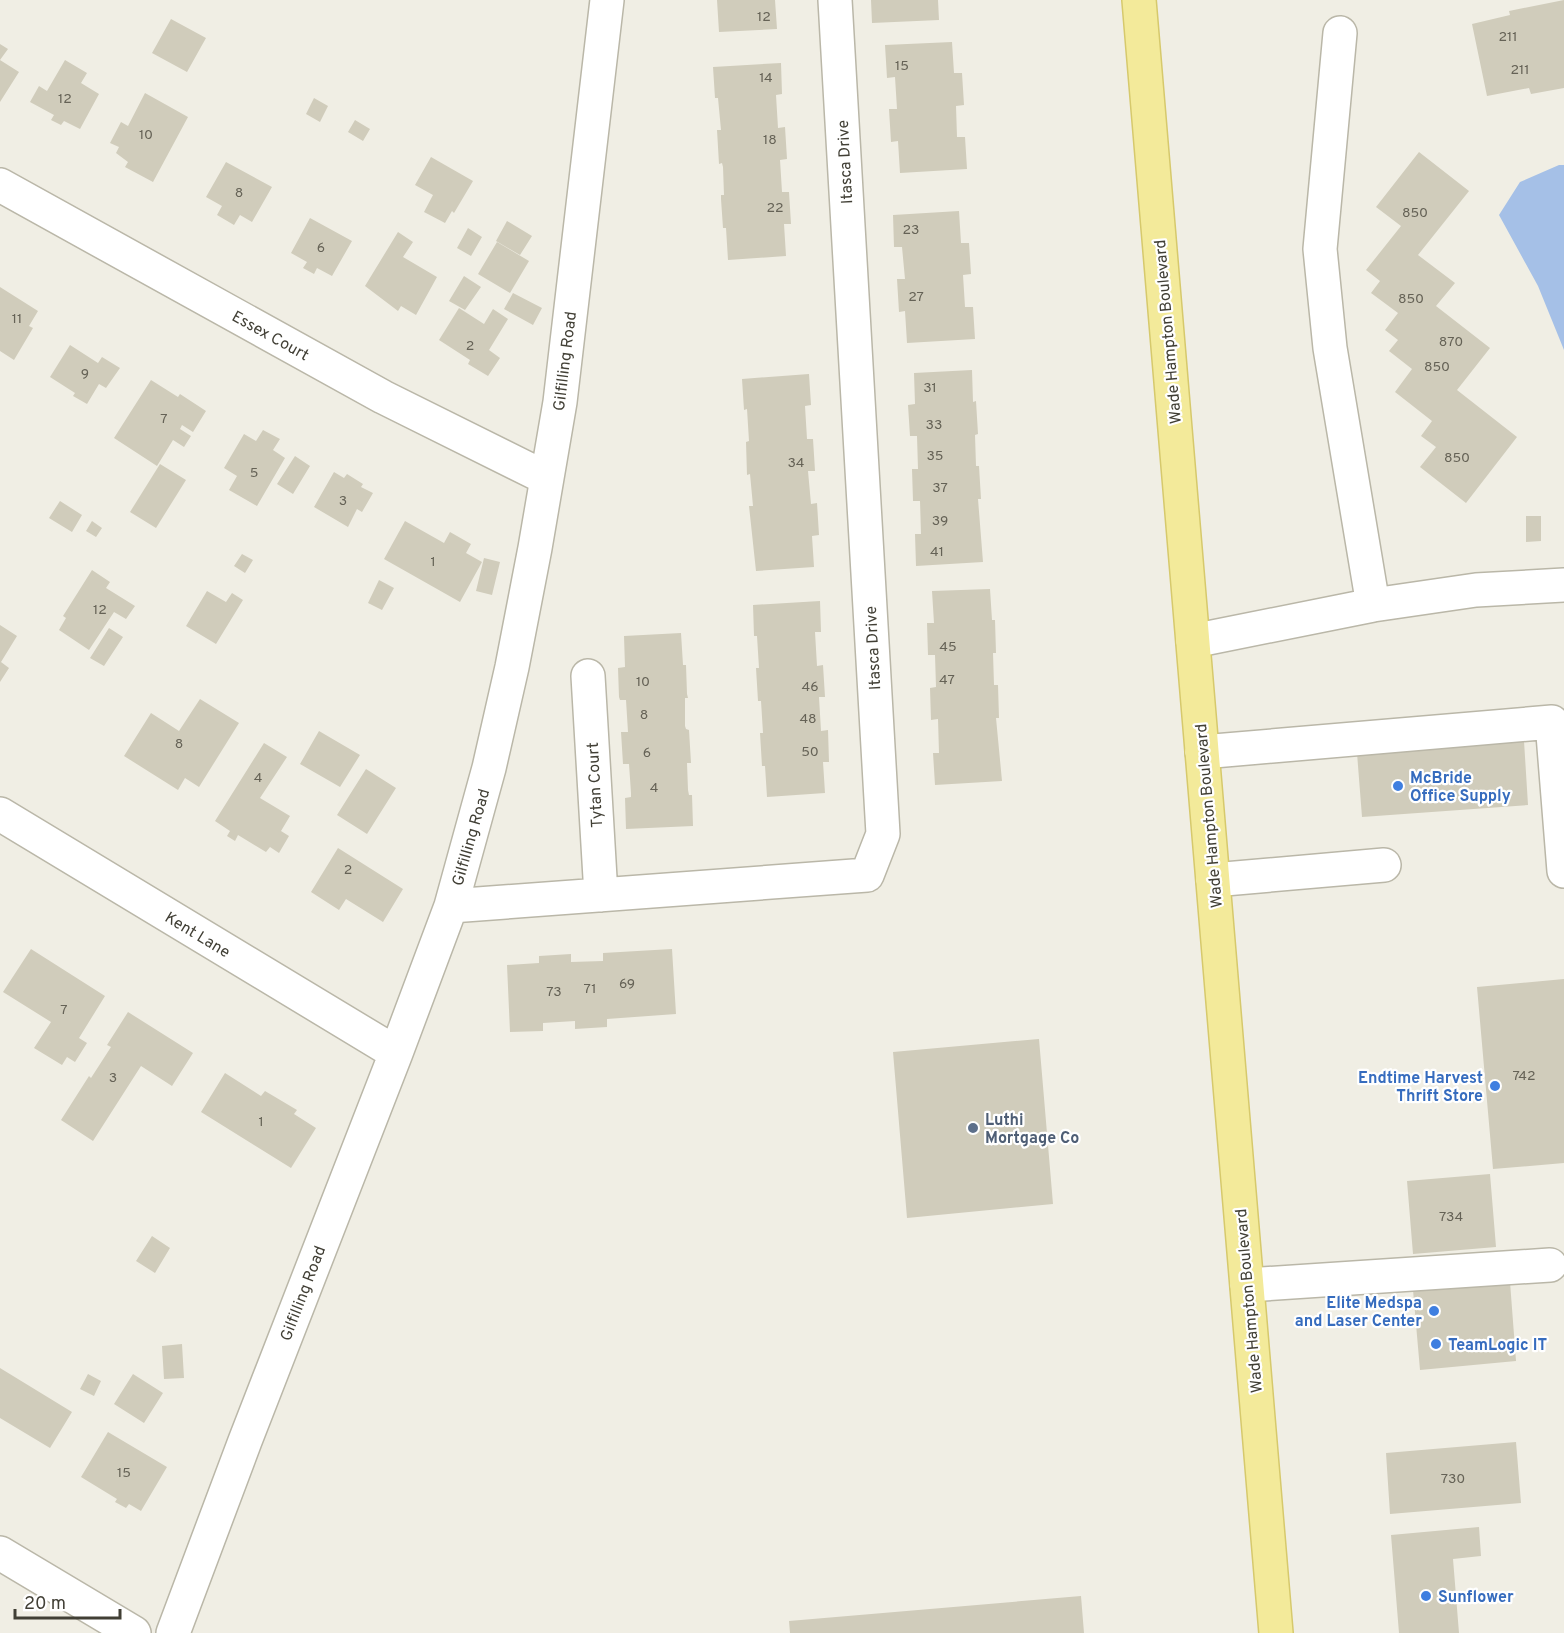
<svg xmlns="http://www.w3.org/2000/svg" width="1564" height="1633" font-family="Overpass,sans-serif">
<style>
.water{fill:#a5c0e7}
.building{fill:#d0ccbb}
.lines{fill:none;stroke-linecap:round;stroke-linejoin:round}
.minor-casing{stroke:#bab7a8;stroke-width:36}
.major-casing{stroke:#d6c96c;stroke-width:36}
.minor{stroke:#fff;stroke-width:33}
.major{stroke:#f3ea9a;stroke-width:33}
.shop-dot{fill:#3f7fe0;stroke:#fff;stroke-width:2}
.service-dot{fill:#5c6f8a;stroke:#fff;stroke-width:2}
.labels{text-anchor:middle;stroke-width:4.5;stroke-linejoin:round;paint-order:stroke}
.number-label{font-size:14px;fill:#656256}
.street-label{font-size:16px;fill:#413f35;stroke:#fff}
.shop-label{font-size:16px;font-weight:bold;fill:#366cbe;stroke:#fff;text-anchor:start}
.service-label{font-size:16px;font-weight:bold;fill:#4e5e75;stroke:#fff;text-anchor:start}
</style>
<rect width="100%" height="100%" fill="#f0eee4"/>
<path class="water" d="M1559,165H1564V350L1538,286L1499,215L1520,182Z"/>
<path class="building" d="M717,0H775L777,29L719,32Z
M871,0H938L939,20L872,23Z
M1564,0V88L1531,94L1529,88L1487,96L1472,24L1510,15L1509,11Z
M171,19L206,38L187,72L152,53Z
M952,42L954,73H962L964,105L956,106L957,137H965L967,169L900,173L898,141L891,142L889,109H897L895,77L887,78L885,45Z
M0,44L8,49L0,60L19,72L0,102Z
M65,60L87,73L81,83L99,94L80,129L64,121L61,125L51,120L54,115L30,102L39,86L47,91Z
M781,63L782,94L776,95L778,128L785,127L787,159L780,160L782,192H789L791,224H784L786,256L728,260L726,228H723L721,199V195H724L723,167L722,163L719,164L717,130H721L718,98H715L713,67Z
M145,93L188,117L153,182L125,167L128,162L116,153L119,147L110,143L121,122L128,126Z
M314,98L328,106L320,122L306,114Z
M355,120L370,129L363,141L348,132Z
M1419,152L1469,191L1418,255L1455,283L1436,306L1490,348L1457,390L1517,437L1466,503L1420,467L1436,447L1421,436L1432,421L1395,392L1412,369L1389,351L1398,340L1385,330L1398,313L1371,293L1380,281L1366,270L1401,226L1376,207Z
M431,157L473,181L454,213L452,211L445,223L424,212L433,195L415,185Z
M226,162L272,187L252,222L240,215L234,225L217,215L222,206L206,197Z
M959,211L961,243H969L971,274L963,275L965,307H973L975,339L907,343L905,311L899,312L897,279H905L902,247H894L893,215Z
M310,218L352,241L332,276L317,268L314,274L303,268L307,262L291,253Z
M507,221L532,236L520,255L496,241Z
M468,228L482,237L471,256L457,248Z
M398,232L413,242L403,257L437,277L416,315L401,306L398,311L365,286Z
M497,242L529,261L510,293L478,274Z
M464,276L481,287L465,310L449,301Z
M0,287L38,311L29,326L33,328L14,360L0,351Z
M513,293L542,308L533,325L504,309Z
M459,308L484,324L493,309L508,319L489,350L500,358L488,376L468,364L470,360L439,340Z
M70,345L98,363L102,357L120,368L106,388L99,384L87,404L73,396L75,393L50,377Z
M972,370L973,402L976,401L978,434L975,435L976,466H979L981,499H978L983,562L916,566L915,534H921L920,501H913L912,469H918L917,436H910L908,405L915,404L914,373Z
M809,374L811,405L805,406L807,439H813L815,471H808L811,504L817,503L819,535L812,536L814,567L756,571L749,506H753L750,474L747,475L746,442L749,441L747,409L744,410L742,379Z
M151,380L178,397L180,394L206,411L193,432L182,425L180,429L191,436L184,447L173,440L157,466L114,438Z
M263,430L280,439L273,450L285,458L257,506L229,490L237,476L224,468L244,434L256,441Z
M295,456L310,466L293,494L277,484Z
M160,464L186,480L156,528L130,512Z
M334,472L344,478L347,474L363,484L361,487L373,493L362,512L357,509L348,527L314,507Z
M60,501L82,515L72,532L49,518Z
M1526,516H1541V541L1526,542Z
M92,521L102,528L96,537L86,531Z
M405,521L444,543L450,532L471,544L466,553L482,562L460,602L384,559Z
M242,554L253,560L245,573L234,566Z
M484,558L500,562L492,595L476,591Z
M92,570L110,582L106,588L135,606L126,619L114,612L89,650L59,630L66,618L63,616Z
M379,580L394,588L382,610L368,603Z
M990,589L992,620H995L996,653H993L994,685H998L999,718H996L1002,781L935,785L933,753H939L938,719L931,720L930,688L936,687L935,655H928L927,623H934L932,591Z
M207,591L226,602L232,593L243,600L216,644L186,626Z
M820,601L821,632H815L817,666L823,665L825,697H819L821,731L828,730L829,762H823L825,793L767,797L765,766H762L760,733H763L761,701H758L756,668H759L757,636H754L753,605Z
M0,625L17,636L1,662L9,668L0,682Z
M109,628L123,637L104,666L90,658Z
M681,633L683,665H686L687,694L688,698H685V726L686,729L689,730L691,763H687L688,790L689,795H692L693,826L626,829L625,798L631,797V793L629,764H623L621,732H628L626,700H620L619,697L618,668L625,667L624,636Z
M200,699L239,723L199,787L185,778L178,790L124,756L151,713L179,731Z
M319,731L360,755L340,787L300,764Z
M1524,741L1528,805L1362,817L1357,753Z
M264,743L287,757L260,798L290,816L281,831L289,836L279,853L270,847L266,852L238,835L235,841L227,836L230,831L215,821Z
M366,769L396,788L367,834L337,815Z
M338,848L403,889L383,922L346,899L339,910L311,892Z
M31,949L105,996L79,1038L87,1043L75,1062L67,1057L62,1065L34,1048L51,1022L3,992Z
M672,949L676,1014L607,1019V1027L575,1029V1021L543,1023V1031L510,1032L507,965L539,963V956L571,954V962L603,961V953Z
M1564,979V1163L1493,1169L1477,987Z
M128,1012L193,1053L172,1086L141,1066L93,1141L61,1120L89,1076L91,1078L111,1047L107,1045Z
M1039,1039L1053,1204L907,1218L893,1052Z
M225,1073L261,1096L265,1091L297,1110L294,1114L316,1128L291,1168L201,1112Z
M1490,1174L1496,1247L1413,1254L1407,1181Z
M152,1236L170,1248L155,1273L136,1261Z
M1510,1282L1516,1361L1420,1370L1413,1290Z
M182,1344L184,1378L164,1379L162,1346Z
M0,1368L72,1412L50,1448L0,1418Z
M88,1374L101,1381L94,1396L80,1389Z
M133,1374L163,1393L144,1423L114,1404Z
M108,1432L167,1467L141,1511L129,1504L126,1508L115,1502L117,1499L81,1477Z
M1516,1442L1521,1503L1390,1514L1386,1453Z
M1479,1527L1481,1556L1453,1559L1459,1633H1399L1391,1535Z
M1081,1596L1084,1633H790L789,1621Z"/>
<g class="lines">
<defs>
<path id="minor" d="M0,185L383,397L546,478
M1373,605L1476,590L1564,585
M1193,641L1373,605L1330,348L1320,249L1340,33
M588,676L601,895
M1202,752L1552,722L1564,871
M0,814L396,1053
M1213,880L1384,865
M451,906L867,875L883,834L835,0
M1247,1285L1550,1265
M0,1553L134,1633
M173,1633L245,1441L396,1053L451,906L489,768L512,667L535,548L560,402L607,0"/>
<path id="major" d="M1139,0L1276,1633"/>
</defs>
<use href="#minor" class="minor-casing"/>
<use href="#major" class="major-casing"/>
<use href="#minor" class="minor"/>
<use href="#major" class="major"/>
</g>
<g class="shop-dot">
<circle cx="1398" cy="786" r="6"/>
<circle cx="1495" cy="1086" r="6"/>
<circle cx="1434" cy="1311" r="6"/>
<circle cx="1436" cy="1344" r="6"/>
<circle cx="1426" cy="1596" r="6"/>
</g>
<circle class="service-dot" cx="973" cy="1128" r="6"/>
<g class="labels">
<g class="number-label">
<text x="764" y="21">12</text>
<text x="1508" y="41">211</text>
<text x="902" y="70">15</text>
<text x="1520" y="74">211</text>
<text x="766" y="82">14</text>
<text x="65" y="103">12</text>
<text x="146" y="139">10</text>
<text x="770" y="144">18</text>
<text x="239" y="197">8</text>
<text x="775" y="212">22</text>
<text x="1415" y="217">850</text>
<text x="911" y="234">23</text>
<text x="321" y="252">6</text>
<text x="916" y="301">27</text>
<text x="1411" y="303">850</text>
<text x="17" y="323">11</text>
<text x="1451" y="346">870</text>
<text x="470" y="350">2</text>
<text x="1437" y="371">850</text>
<text x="85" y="378">9</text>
<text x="930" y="392">31</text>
<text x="164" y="423">7</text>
<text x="934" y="429">33</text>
<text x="935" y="460">35</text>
<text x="1457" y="462">850</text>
<text x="796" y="467">34</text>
<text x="254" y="477">5</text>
<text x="940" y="492">37</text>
<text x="343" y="505">3</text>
<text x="940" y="525">39</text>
<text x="937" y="556">41</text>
<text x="433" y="566">1</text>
<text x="100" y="614">12</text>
<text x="948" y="651">45</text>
<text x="947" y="684">47</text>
<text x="643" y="686">10</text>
<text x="810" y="691">46</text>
<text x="644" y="719">8</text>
<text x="808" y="723">48</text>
<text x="179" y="748">8</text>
<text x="810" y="756">50</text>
<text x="647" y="757">6</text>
<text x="258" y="782">4</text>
<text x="654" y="792">4</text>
<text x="348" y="874">2</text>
<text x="627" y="988">69</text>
<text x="590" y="993">71</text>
<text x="554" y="996">73</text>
<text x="64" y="1014">7</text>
<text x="1524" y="1080">742</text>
<text x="113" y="1082">3</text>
<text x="261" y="1126">1</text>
<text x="1451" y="1221">734</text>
<text x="124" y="1477">15</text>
<text x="1453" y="1483">730</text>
</g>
<g class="street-label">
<text transform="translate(844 162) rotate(-93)" y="6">Itasca Drive</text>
<text transform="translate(1167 332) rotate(-95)" y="6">Wade Hampton Boulevard</text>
<text transform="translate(271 335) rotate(29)" y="6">Essex Court</text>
<text transform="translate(564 361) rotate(-83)" y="6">Gilfilling Road</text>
<text transform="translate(872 648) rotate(-93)" y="6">Itasca Drive</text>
<text transform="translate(594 785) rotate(-93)" y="6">Tytan Court</text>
<text transform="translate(1208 816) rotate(-95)" y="6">Wade Hampton Boulevard</text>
<text transform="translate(470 837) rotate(-74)" y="6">Gilfilling Road</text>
<text transform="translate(198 934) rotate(31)" y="6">Kent Lane</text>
<text transform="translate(302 1293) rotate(-69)" y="6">Gilfilling Road</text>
<text transform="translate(1248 1301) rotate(-95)" y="6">Wade Hampton Boulevard</text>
</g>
<g class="shop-label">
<text x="1410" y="783">McBride<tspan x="1410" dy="18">Office Supply</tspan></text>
<text x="1483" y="1083" text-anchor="end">Endtime Harvest<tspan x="1483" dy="18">Thrift Store</tspan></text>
<text x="1422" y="1308" text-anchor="end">Elite Medspa<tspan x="1422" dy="18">and Laser Center</tspan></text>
<text x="1448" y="1350">TeamLogic IT</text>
<text x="1438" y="1602">Sunflower</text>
</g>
<g class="service-label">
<text x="985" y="1125">Luthi<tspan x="985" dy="18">Mortgage Co</tspan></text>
</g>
</g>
<path d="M15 1609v9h105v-9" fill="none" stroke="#413f35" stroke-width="3"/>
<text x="24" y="1609" font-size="18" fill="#413f35" stroke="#ffffff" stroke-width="4.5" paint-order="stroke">20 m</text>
</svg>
